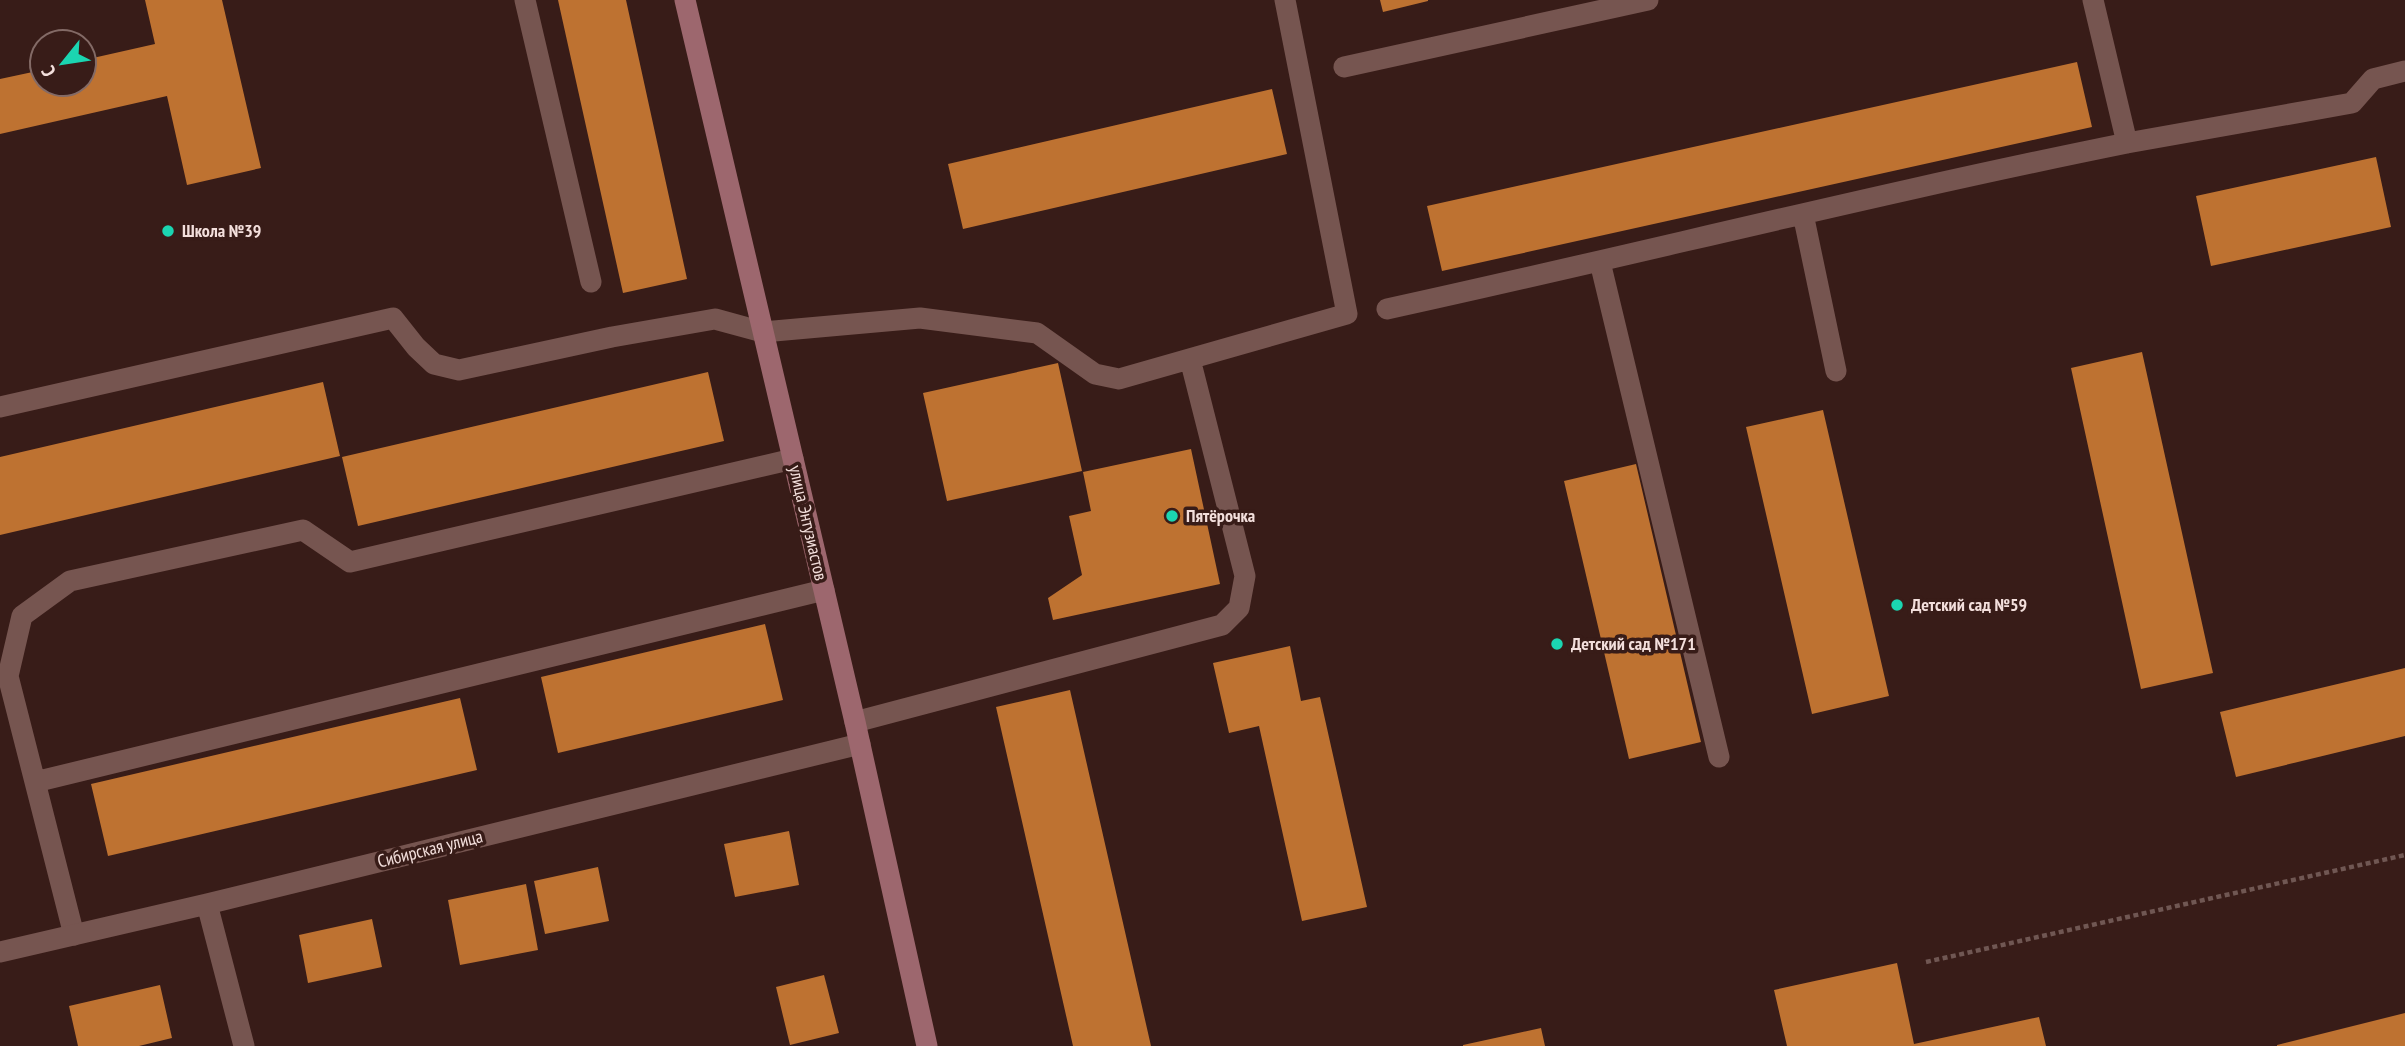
<svg xmlns="http://www.w3.org/2000/svg" width="2405" height="1046" font-family="'PT Sans Narrow',sans-serif">
<style>
.building{fill:#be7231}
.lines{fill:none;stroke-linecap:round;stroke-linejoin:round}
.path{stroke:#705753;stroke-width:4.5;stroke-dasharray:5 3.5;stroke-linecap:butt}
.lane{stroke:#765550;stroke-width:21}
.street{stroke:#765550;stroke-width:21}
.secondary{stroke:#9d676e;stroke-width:21}
.poi-dot{fill:#1bd5b1;stroke:#381c18;stroke-width:2.5}
.labels{text-anchor:middle;stroke-width:7;stroke-linejoin:round;paint-order:stroke}
.poi-label{font-size:18px;font-weight:bold;fill:#f3dfdc;stroke:#381c18;text-anchor:start}
.street-label{font-size:18px;fill:#f3dfdc;stroke:#381c18}
</style>
<rect width="100%" height="100%" fill="#381c18"/>
<path class="building" d="M145,0H222L261,168L187,185L167,96L0,134V79L42,70V84H84V60L155,44Z
M558,0H626L687,279L623,293Z
M1380,0H1428V1L1383,12Z
M2077,62L2092,127L1442,271L1427,206Z
M1272,89L1287,154L963,229L948,164Z
M2376,157L2391,227L2211,266L2196,196Z
M2142,352L2213,673L2141,689L2071,368Z
M1058,363L1082,471L947,501L923,393Z
M708,372L724,441L358,526L342,457Z
M323,382L340,456L0,535V457Z
M1823,410L1889,696L1812,714L1746,427Z
M1191,449L1220,584L1053,620L1048,598L1082,575L1069,516L1091,511L1083,472Z
M1636,464L1701,742L1629,759L1564,481Z
M765,624L783,700L558,753L541,677Z
M1290,646L1301,701L1320,697L1367,907L1302,921L1259,726L1229,733L1213,663Z
M2405,668V736L2236,777L2220,712Z
M1070,690L1151,1046H1073L996,707Z
M460,698L477,770L108,856L91,784Z
M789,831L799,885L735,897L724,844Z
M598,867L609,921L545,934L534,881Z
M526,884L538,950L460,965L448,900Z
M372,919L382,967L308,983L299,935Z
M1897,963L1914,1044L2039,1017L2046,1046H1787L1774,990Z
M824,975L839,1033L790,1045L776,987Z
M160,985L172,1038L139,1046H78L69,1006Z
M2405,1013V1046H2277V1045Z
M1541,1028L1545,1046H1463V1045Z"/>
<g class="lines">
<path class="path" d="M1926,962L2405,855"/>
<path class="lane" d="M525,0L591,282
M2093,0L2127,143
M1344,67L1648,0
M1803,214L1836,371
M1600,262L1719,757
M1387,309C1634,255 1879,193 2127,143C2202,129 2277,116 2352,103L2373,79L2405,71
M0,407L393,318L416,347L434,364L459,370L612,337L715,319L763,332L920,318L1037,333L1095,374L1119,379L1347,314L1285,0
M855,722L1222,625L1239,608L1245,576L1190,359
M35,782L824,590
M74,935L8,676L22,616L70,581L303,530L350,562L793,459"/>
<path class="street" d="M207,904L244,1046
M0,952L207,904L860,744"/>
<path class="secondary" d="M685,0L855,722L927,1046"/>
</g>
<g class="poi-dot">
<circle cx="168" cy="231" r="7"/>
<circle cx="1172" cy="516" r="7"/>
<circle cx="1897" cy="605" r="7"/>
<circle cx="1557" cy="644" r="7"/>
</g>
<g class="labels">
<g class="poi-label">
<text x="182" y="237">Школа №39</text>
<text x="1186" y="522">Пятёрочка</text>
<text x="1911" y="611">Детский сад №59</text>
<text x="1571" y="650">Детский сад №171</text>
</g>
<g class="street-label">
<text transform="translate(808 523) rotate(77)" y="6">улица Энтузиастов</text>
<text transform="translate(430 849) rotate(-14)" y="6">Сибирская улица</text>
</g>
</g>
<g transform="translate(63 63) rotate(240)"><circle r="33" fill="#381c18" stroke="#836a66" stroke-width="2"/>
<path d="M0-5L12 26L0 18L-12 26Z" fill="#1bd5b1"/>
<text y="-10" font-size="19" font-weight="bold" text-anchor="middle" fill="#f3dfdc">С</text>
</g>
</svg>
